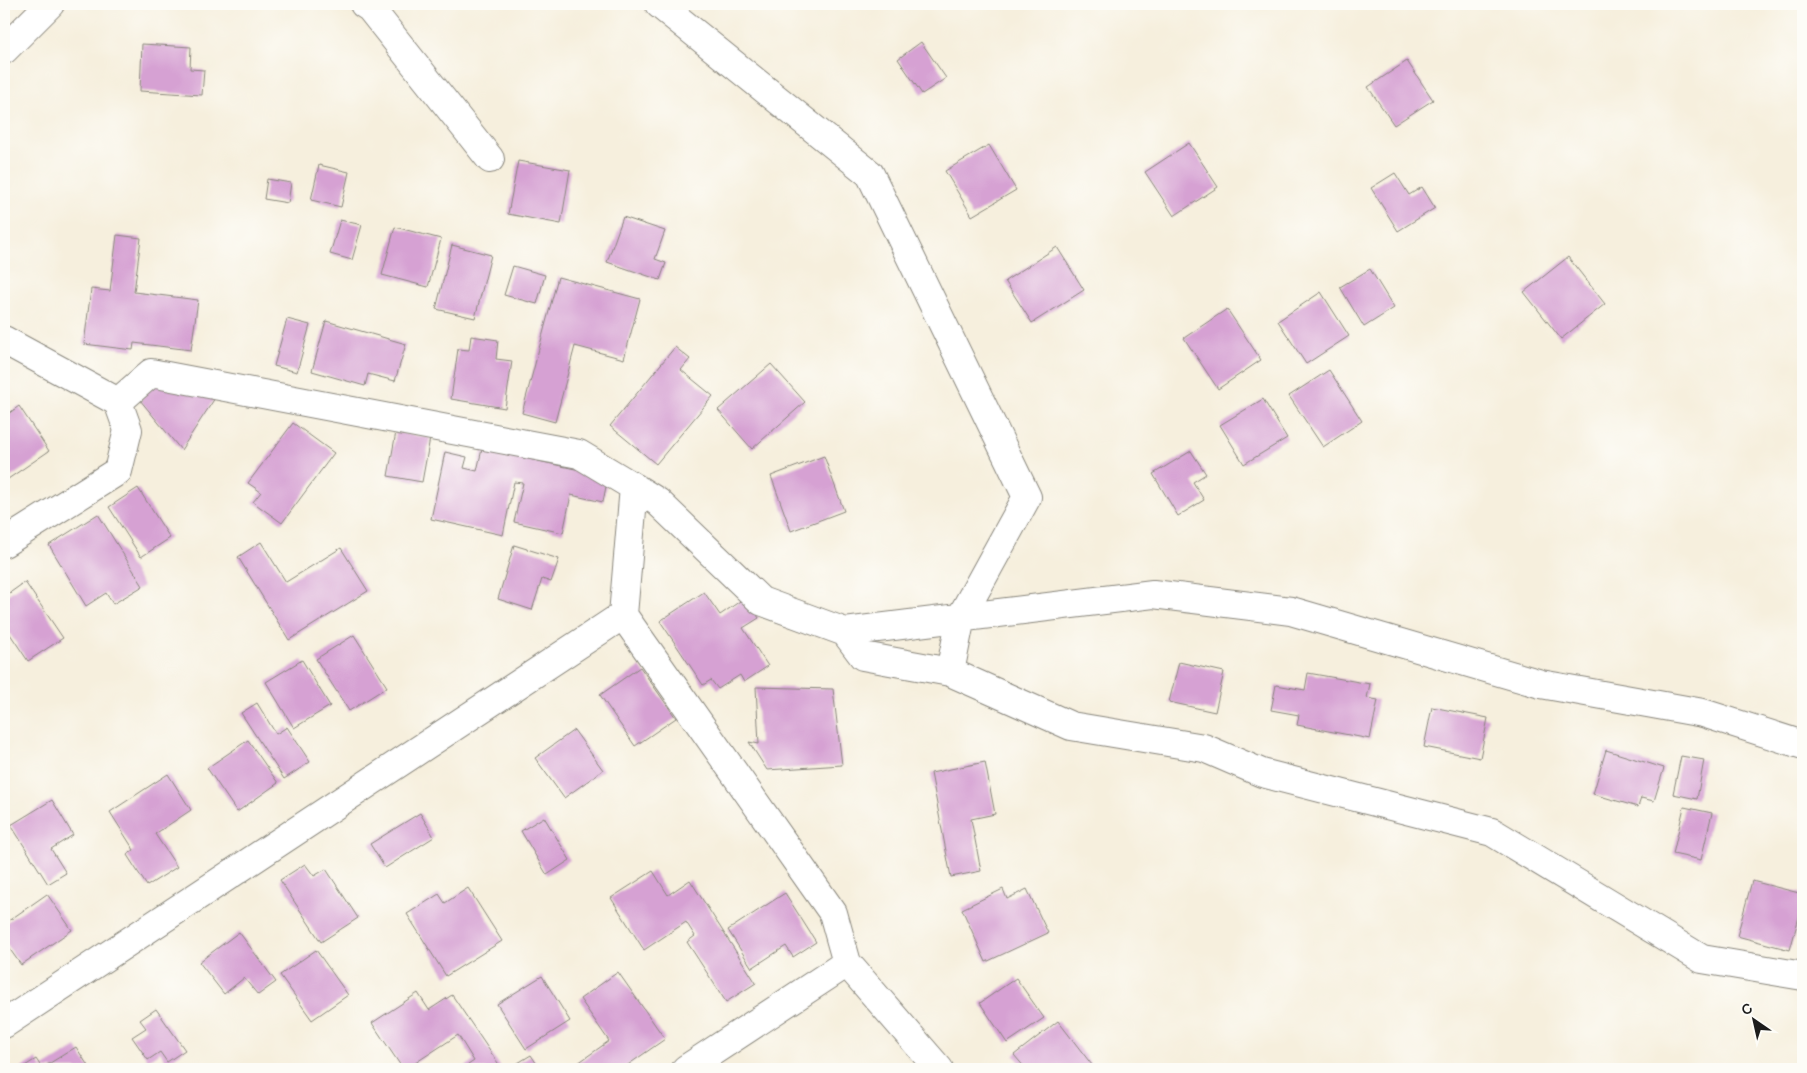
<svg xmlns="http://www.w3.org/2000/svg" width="1807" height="1073" font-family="'Balsamiq Sans',sans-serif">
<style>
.building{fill:#d6a1d3}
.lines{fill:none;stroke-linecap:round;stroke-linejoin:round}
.street-casing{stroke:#89867c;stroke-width:30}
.street{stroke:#fff;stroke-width:28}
</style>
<rect width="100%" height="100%" fill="#fdfcf7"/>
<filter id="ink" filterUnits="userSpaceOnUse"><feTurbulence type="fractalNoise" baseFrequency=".02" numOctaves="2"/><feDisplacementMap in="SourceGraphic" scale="10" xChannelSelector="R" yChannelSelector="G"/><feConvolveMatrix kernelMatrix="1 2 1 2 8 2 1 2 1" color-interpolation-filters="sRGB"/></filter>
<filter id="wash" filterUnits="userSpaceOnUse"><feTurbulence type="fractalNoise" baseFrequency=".0096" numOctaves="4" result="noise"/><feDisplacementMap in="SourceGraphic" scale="20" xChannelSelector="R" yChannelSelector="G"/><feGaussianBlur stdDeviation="1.12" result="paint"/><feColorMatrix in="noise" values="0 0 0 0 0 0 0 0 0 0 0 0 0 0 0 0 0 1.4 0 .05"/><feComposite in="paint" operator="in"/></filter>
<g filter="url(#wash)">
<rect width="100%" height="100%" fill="#f6efdd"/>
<g id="blocks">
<path class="building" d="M921,42L946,78L922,94L898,59Z
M142,44L191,47L190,69L204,70L202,95L140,91Z
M1407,61L1433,100L1394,125L1368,87Z
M1189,143L1218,187L1174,216L1145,172Z
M989,145L1016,190L972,216L945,171Z
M518,161L570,170L561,224L508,214Z
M319,165L349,172L341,207L311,200Z
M1395,173L1409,195L1422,187L1435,208L1398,231L1371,188Z
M267,179L291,183L288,203L264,199Z
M623,217L665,231L655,259L666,263L660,280L607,262Z
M340,220L362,225L352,260L330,254Z
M395,227L441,239L428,287L382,275Z
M117,235L141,238L134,292L198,300L191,350L134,343L133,350L84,344L91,289L110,291Z
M452,245L491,255L475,318L436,309Z
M1057,247L1084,290L1032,323L1005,281Z
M1568,257L1605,304L1561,339L1524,292Z
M513,266L545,275L537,304L504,295Z
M1370,269L1394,308L1364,327L1340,287Z
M558,277L640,299L624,359L575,346L555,422L522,413Z
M1321,292L1349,336L1306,364L1278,321Z
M1227,309L1261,360L1218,389L1184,338Z
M287,319L310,325L297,372L274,366Z
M326,321L406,344L395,381L368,374L365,386L312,371Z
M471,336L498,340L496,359L512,361L505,408L451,399L458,349L469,350Z
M675,347L690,359L681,370L713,396L656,464L610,426Z
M771,364L805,402L752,449L718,410Z
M1329,370L1362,421L1323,447L1289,396Z
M155,384L215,398L181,450L140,400Z
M1263,399L1287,438L1244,464L1220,425Z
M19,406L49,451L8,479L4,473V417Z
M293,423L334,453L282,523L253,502L261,492L248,483Z
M396,432L430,438L422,482L388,476Z
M482,449L608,476L603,502L571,495L563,533L514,522L523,483L514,482L503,535L431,519L445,452L467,457L464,468L477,471Z
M1191,451L1206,474L1193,482L1204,500L1178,516L1153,474Z
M824,456L844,511L791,531L771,476Z
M138,488L170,538L141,557L109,507Z
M98,514L143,586L113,604L106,593L86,606L49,545Z
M261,542L286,582L341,548L368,591L289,640L238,557Z
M514,545L559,559L551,582L542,579L532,610L498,599Z
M25,582L63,638L28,661L4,625V597Z
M704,592L720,615L746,597L759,618L743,628L768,666L744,682L740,675L718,689L711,680L703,685L660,621Z
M354,635L387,687L349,711L316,659Z
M302,660L330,706L294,728L266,682Z
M1179,662L1224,672L1215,712L1169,702Z
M640,667L676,718L635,746L600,695Z
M1308,673L1370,684L1367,698L1378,700L1370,739L1297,725L1299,715L1271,710L1276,685L1305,690Z
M756,687L833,689L842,765L767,770L749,742L759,744Z
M257,703L276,734L287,727L310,762L284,779L241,713Z
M1432,707L1488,718L1480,758L1424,747Z
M574,730L603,770L564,798L535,758Z
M248,740L278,783L237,812L207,768Z
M1606,750L1664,768L1654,801L1641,798L1638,807L1593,794Z
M1681,756L1704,760L1697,799L1673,794Z
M985,762L995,814L971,819L981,871L951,877L931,773Z
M168,774L191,810L155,834L177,867L147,886L127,855L134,850L110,812Z
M52,800L73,835L51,849L66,873L48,884L11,825Z
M1684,807L1712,813L1701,860L1673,854Z
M420,813L434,837L385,868L370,844Z
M544,817L570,860L547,875L521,831Z
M305,864L314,876L326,869L358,918L321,942L280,880Z
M653,871L668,895L690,880L756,983L726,1002L687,942L695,936L686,922L644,950L611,898Z
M1752,881L1803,894V902L1790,950L1737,936Z
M468,888L502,941L446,976L407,914L439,894L445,903Z
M1003,889L1007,899L1027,889L1048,933L986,962L962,909Z
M785,893L816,942L793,957L786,946L752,968L728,930Z
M47,894L72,930L21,965L4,941V924Z
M239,932L276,982L258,995L244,978L224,994L199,962Z
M316,950L348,995L312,1020L280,975Z
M618,972L665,1039L622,1069H572L571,1068L609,1041L580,999Z
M542,976L570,1021L526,1049L497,1004Z
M1016,978L1044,1018L1007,1043L980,1003Z
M418,993L429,1010L452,995L502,1069H462L474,1061L458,1035L406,1069H403L372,1023Z
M156,1009L185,1050L167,1062L160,1052L148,1060L132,1037L146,1028L140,1020Z
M1058,1021L1092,1065L1086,1069H1026L1014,1055Z
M76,1047L90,1069H20L36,1059L42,1068Z
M531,1055L540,1069H515L513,1066Z"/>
</g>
</g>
<g filter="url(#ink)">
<use href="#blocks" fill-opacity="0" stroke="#89867c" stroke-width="1"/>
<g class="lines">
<defs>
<path id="street" d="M364,4L370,8L490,159
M659,4L870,174L1027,497L961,617L950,672
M4,50L50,4
M4,340L118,402
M634,487L658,502L761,601L845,632L1153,594L1291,611L1541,684L1703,713L1803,745
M4,543L118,471L128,430L118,402L151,373L579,454L634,487L623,615L833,913L847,963L939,1069
M845,632L863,656L950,672L1071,726L1204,748L1262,773L1492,832L1702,959L1803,976
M4,1024L623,615
M686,1069L847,963"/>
</defs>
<use href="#street" class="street-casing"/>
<use href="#street" class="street"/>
</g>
</g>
<rect width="1807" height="1073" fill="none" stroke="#fdfcf7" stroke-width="20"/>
<g transform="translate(1754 1020) rotate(326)" stroke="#fdfcf7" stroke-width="4" paint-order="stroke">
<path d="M0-4L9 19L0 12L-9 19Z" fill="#1c1c1c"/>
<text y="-8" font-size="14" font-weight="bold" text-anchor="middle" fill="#1c1c1c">С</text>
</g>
</svg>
